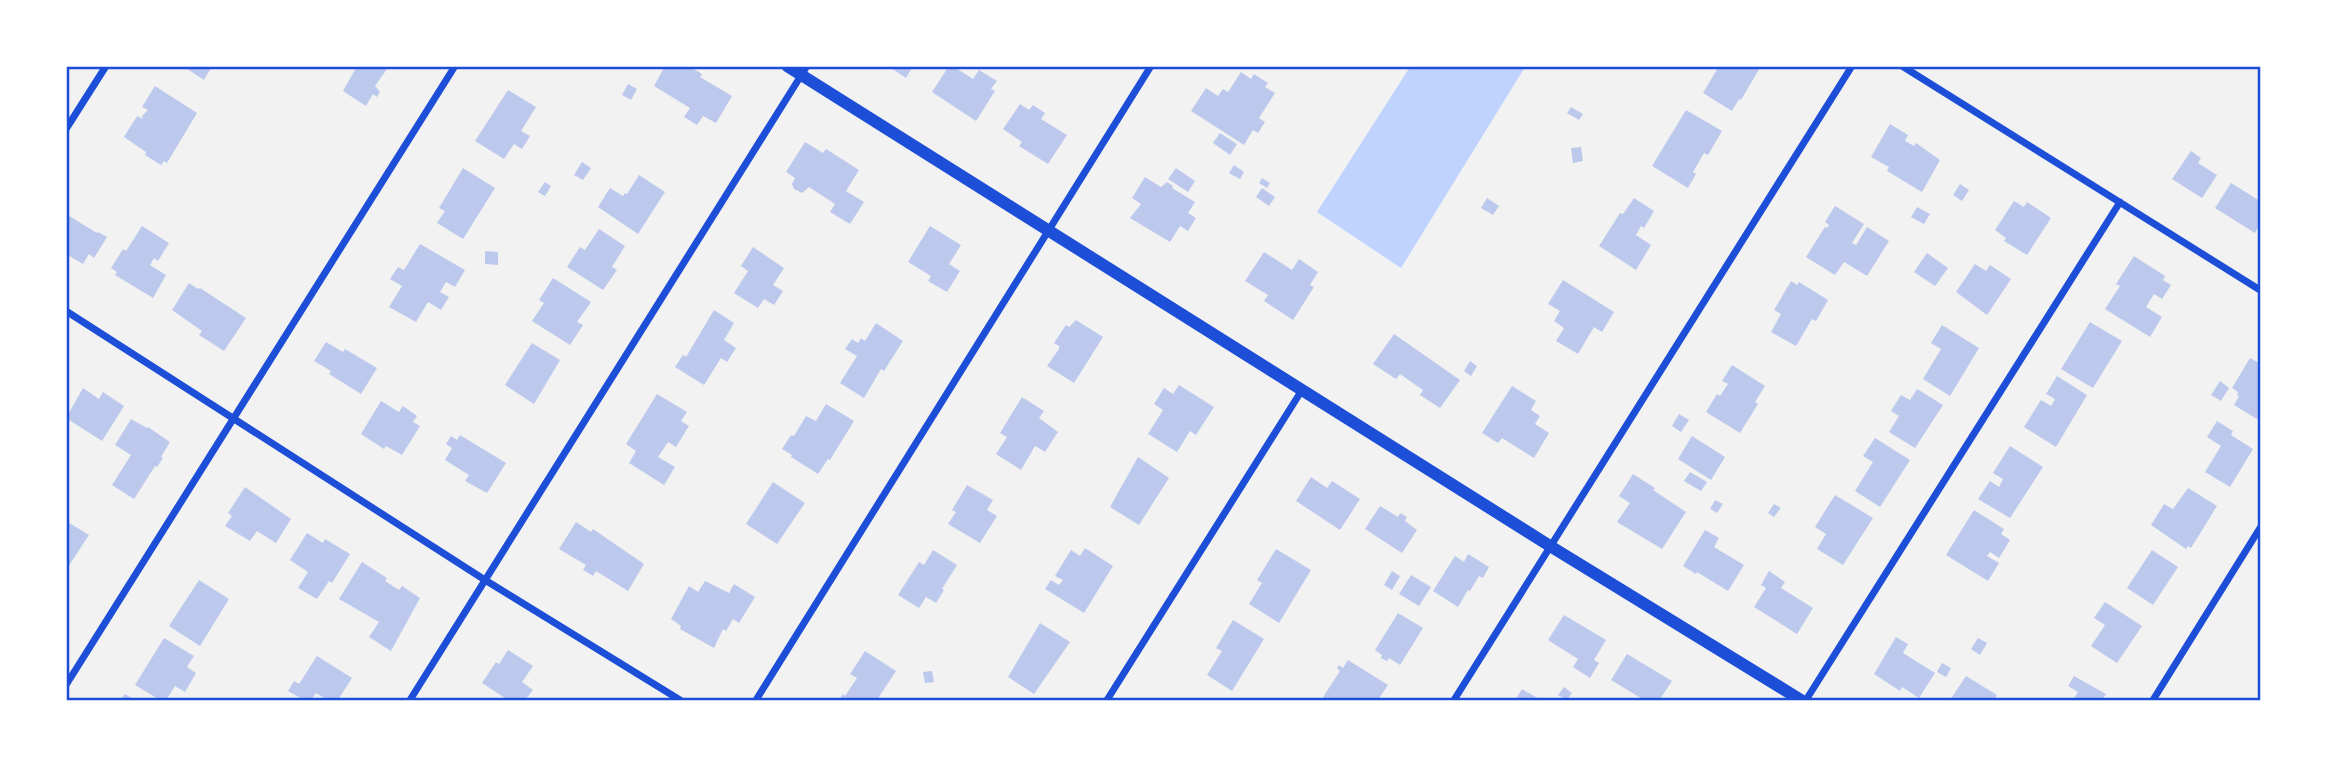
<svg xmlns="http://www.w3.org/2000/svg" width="2327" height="767" font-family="'Work Sans',sans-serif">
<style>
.water{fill:#bfd3fe}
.building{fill:#bdc9ec}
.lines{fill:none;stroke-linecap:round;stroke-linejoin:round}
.minor{stroke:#1d4ed8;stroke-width:7}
.tertiary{stroke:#1d4ed8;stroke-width:12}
.neatline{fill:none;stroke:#1d4ed8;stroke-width:2.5}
</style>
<rect width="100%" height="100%" fill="#f2f2f2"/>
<path class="water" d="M1410,67H1525L1401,268L1317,212Z"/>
<path class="building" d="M183,66H212L204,80Z
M357,66H383L387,69L375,86L380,92L377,97L373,94L366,106L343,91Z
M665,66H689L702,74L700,77L732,96L716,123L703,116L697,125L684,117L690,108L654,86Z
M888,66H913L906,78Z
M949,66H953L973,79L979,70L997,81L991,89L995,91L976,121L932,92Z
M1719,66H1761L1741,100L1739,99L1732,111L1703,93Z
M1241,72L1251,79L1254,74L1268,83L1265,87L1275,93L1259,118L1265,122L1258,133L1253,130L1244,145L1191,111L1206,88L1218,96L1223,89L1228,92Z
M628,84L637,89L631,100L622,95Z
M155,86L197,113L167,163L164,161L161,165L145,155L146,152L124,137L137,116L143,119L142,116L148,110L142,107Z
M508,90L536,107L521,131L530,136L522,149L514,144L504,159L475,141Z
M1020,104L1029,110L1033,105L1045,113L1041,119L1067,135L1048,164L1019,146L1022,142L1003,129Z
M1571,107L1583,114L1579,120L1567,113Z
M1686,110L1722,131L1708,155L1704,153L1693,172L1696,174L1688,188L1652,166Z
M1890,124L1908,135L1905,141L1914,146L1916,143L1940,160L1922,192L1887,171L1889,167L1871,157Z
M1220,133L1237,144L1230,155L1213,143Z
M805,142L823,153L826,149L859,170L846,191L864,202L850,224L830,212L835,204L809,187L802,193L794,189L792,184L795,178L786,172Z
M1581,147L1583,161L1573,163L1571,148Z
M2191,151L2201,158L2198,163L2217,175L2202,198L2172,179Z
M582,162L591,168L583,180L574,175Z
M1234,165L1244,172L1240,179L1229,173Z
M463,168L495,188L463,239L437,223L445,211L439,208Z
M1176,168L1195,181L1188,192L1168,179Z
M639,175L665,192L638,234L598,207L610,188L623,196L625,193L627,194Z
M1145,177L1161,187L1167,182L1173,186L1172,188L1195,202L1188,213L1196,218L1188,231L1180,226L1170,242L1130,218L1141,204L1132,198Z
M1262,178L1270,183L1267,188L1259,183Z
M545,182L551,186L545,196L538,192Z
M2231,183L2260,201V224L2255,233L2215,208Z
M1960,184L1969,190L1962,201L1953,195Z
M1262,188L1275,197L1269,206L1256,197Z
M1487,198L1499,206L1493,215L1481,208Z
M1634,198L1654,211L1644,228L1641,226L1636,235L1651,245L1636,270L1599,246L1620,213L1623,214Z
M2014,201L2024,207L2027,202L2051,218L2027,255L2004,241L2006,238L1995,230Z
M1835,206L1864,224L1852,243L1856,245L1867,227L1889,241L1867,276L1844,262L1835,275L1806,257L1825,227L1827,228L1829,225L1825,222Z
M1917,207L1930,214L1924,224L1911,217Z
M66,214L97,233L98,232L107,237L94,258L89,254L83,264L66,254Z
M142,226L169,243L158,261L154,258L150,265L166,275L153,298L115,275L117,272L111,268L123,249L126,251Z
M930,226L961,245L949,264L960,271L947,292L928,281L931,276L908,262Z
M599,229L625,246L612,267L617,270L603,290L567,267L580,247L585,250Z
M420,244L465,270L455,287L446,282L440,292L449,297L441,310L428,302L416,322L389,307L402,286L390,279L398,267L404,270Z
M753,247L784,268L773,285L783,291L774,305L764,299L758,308L734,293L748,271L741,266Z
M485,251L498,252V265L485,264Z
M1264,252L1292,270L1299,259L1318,272L1310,285L1314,287L1293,320L1264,301L1268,295L1245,281Z
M1927,253L1948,268L1935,286L1914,272Z
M2134,256L2165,276L2163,280L2171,285L2162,299L2154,294L2146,307L2162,317L2150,337L2105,309L2120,286L2116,284Z
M1975,264L1986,271L1990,265L2011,279L1987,315L1956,292Z
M553,278L591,302L577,322L583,325L570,345L532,321L544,303L539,300Z
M1563,280L1614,312L1602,332L1594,327L1578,354L1556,341L1564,328L1554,321L1560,311L1548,304Z
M1791,281L1797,285L1799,282L1828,300L1816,321L1812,319L1796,346L1771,332L1781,314L1774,310Z
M189,283L198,289L200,288L246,318L224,351L199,335L202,331L172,310Z
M714,310L734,323L724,340L736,348L727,362L721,358L704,385L675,367L683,355L686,357Z
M1076,320L1103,337L1074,383L1047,366L1059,349V346L1054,343L1066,325L1069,327Z
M2090,322L2122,341L2093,388L2061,369Z
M876,323L903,341L884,371L881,369L864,398L840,383L857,356L845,349L852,339L858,343L861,338L865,341Z
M1942,325L1979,348L1950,396L1923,379L1941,349L1931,343Z
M1394,334L1460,380L1440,408L1420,395L1423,390L1400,374L1396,379L1373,364Z
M326,342L343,352L345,349L377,368L361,394L329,374L331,371L314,361Z
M532,343L560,360L534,404L505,385Z
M2250,358L2259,363L2260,360V421L2234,405L2239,396L2237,395L2238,392L2232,388Z
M1470,361L1477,366L1471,376L1464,371Z
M1732,365L1765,386L1755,402L1758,404L1740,433L1706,412L1717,394L1720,396L1728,384L1722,381Z
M2057,376L2087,395L2056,447L2024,427L2041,400L2051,406L2055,399L2046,394Z
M2220,381L2229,388L2221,401L2211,395Z
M1179,385L1214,407L1196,435L1190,431L1177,452L1148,434L1163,410L1154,404L1164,388L1173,394Z
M1512,386L1536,401L1531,410L1540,416L1535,424L1549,433L1534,458L1502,438L1498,443L1482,433Z
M83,388L99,399L103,392L124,406L102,441L66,418Z
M1917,389L1943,405L1915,448L1889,432L1899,416L1891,411L1901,395L1910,400Z
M657,394L687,412L681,421L689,426L676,447L668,442L658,457L675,467L664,485L629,463L636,451L626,444Z
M1022,397L1044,411L1039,418L1058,432L1045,452L1035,446L1021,470L996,454L1007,437L1000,433Z
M381,401L399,412L403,406L417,416L413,422L420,426L402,455L386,446L384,449L361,434Z
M826,404L854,421L830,460L828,459L818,474L791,457L792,455L782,449L791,435L794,436L806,416L816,421Z
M1679,414L1689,420L1681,432L1672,426Z
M131,419L147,428L148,427L170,442L161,457L163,458L157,467L155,466L134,499L112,485L131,455L115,445Z
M2217,421L2233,431L2231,435L2253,449L2230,487L2205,472L2221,446L2207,437Z
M460,435L506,463L487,493L465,481L469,475L445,460L452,448L446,444L451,436L457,440Z
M1692,436L1725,457L1711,480L1678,459Z
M1875,438L1910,460L1880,507L1855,491L1873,462L1863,456Z
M2010,446L2043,467L2010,518L1978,499L1990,481L1999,487L2003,479L1993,473Z
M1138,457L1169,478L1139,525L1110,507Z
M1690,472L1707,482L1701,491L1684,481Z
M1633,474L1655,488L1653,490L1686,512L1662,549L1617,522L1630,503L1619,496Z
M1311,477L1327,488L1332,481L1360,499L1340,530L1296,501Z
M773,482L805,503L777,544L746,524Z
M967,485L993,500L987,510L997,516L980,543L948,524L956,512L952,510Z
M245,487L291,519L276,543L257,531L250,541L225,526L232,516L228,513Z
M2188,488L2217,506L2191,548L2188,546L2186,549L2151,525L2164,504L2173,509Z
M1835,495L1873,518L1843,565L1817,549L1826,534L1815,527Z
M1715,500L1723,504L1717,513L1710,509Z
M1774,504L1781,508L1774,517L1768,513Z
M1380,506L1398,517L1400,513L1407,517L1405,521L1417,530L1402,553L1365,529Z
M1974,510L2004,529L2001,534L2010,540L1999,558L1990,552L1987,556L1999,563L1988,581L1946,555Z
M66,521L89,535L66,570Z
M576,522L591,532L593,529L644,564L628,591L596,571L593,576L583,570L586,565L559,549Z
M1705,530L1719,538L1714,547L1744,565L1728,591L1697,572L1696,574L1683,566Z
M307,533L323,543L325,539L350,554L332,583L329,581L317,599L298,588L308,572L290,560Z
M1085,548L1113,566L1084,613L1045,589L1051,580L1059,585L1063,580L1055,576L1071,550L1080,556Z
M1276,549L1311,570L1279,623L1249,604L1262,583L1257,580Z
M933,550L957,565L942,589L944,590L936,603L926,597L919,608L898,595L919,562L924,565Z
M2152,550L2178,567L2153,605L2127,588Z
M1468,554L1489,567L1483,578L1479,576L1470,591L1468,590L1458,607L1433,591L1455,556L1464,562Z
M362,562L387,578L385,581L399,590L402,586L420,598L391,651L369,637L379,622L339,599Z
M1392,571L1400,576L1392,590L1384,585Z
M1769,571L1785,582L1781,588L1813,608L1797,634L1754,607L1766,588L1761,585Z
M1411,575L1431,587L1419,606L1399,594Z
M199,580L229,599L200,646L169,626Z
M705,581L729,593L734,584L755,597L739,623L733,619L726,631L723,629L714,648L680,629L681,626L671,619L689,586L698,592Z
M2105,602L2142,626L2117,663L2091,646L2105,625L2094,618Z
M1398,613L1423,628L1400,665L1389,658L1387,661L1381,658L1382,655L1375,650Z
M1564,615L1606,640L1594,660L1599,663L1590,678L1573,667L1578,659L1548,640Z
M1233,620L1264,639L1232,691L1207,675L1222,651L1216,648Z
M1040,623L1070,642L1034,694L1008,677Z
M1896,637L1908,644L1903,653L1935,673L1919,698L1902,687L1900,691L1874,674Z
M164,638L194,656L187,667L196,673L185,692L175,686L166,700H160L135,685Z
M1978,638L1987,643L1980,655L1971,649Z
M508,650L533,666L522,682L533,690L525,700H508L482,683L496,662L499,664Z
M865,651L896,671L877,700H839L843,694L845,696L857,678L850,674Z
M1627,654L1672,681L1660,699L1663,700H1644L1611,680Z
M317,656L352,678L338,700H327L316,693L311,700H304L288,691L294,681L299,684Z
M1348,660L1388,685L1378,700H1328L1323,697L1340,671L1337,668L1339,665L1343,668Z
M1942,663L1951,668L1946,677L1937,672Z
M932,671L934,682L925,683L923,672Z
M1966,676L1997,695L1994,700H1950Z
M2074,676L2106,694L2102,700H2073L2078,692L2068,686Z
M1564,687L1572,693L1567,700L1558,695Z
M1522,689L1541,700H1515Z
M125,694L135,700H120Z"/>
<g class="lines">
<path class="minor" d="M1902,66L2260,290
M66,129L106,66
M66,311L485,580L680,700
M66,685L455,66
M410,700L807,66
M756,700L1151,66
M1107,700L1302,390
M1454,700L1852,66
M1806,700L2120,202
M2153,700L2260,528"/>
<path class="tertiary" d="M787,66L1550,546L1801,700"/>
</g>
<rect width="2327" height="767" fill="none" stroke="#ffffff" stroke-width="136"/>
<rect x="68" y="68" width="2191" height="631" class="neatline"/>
</svg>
